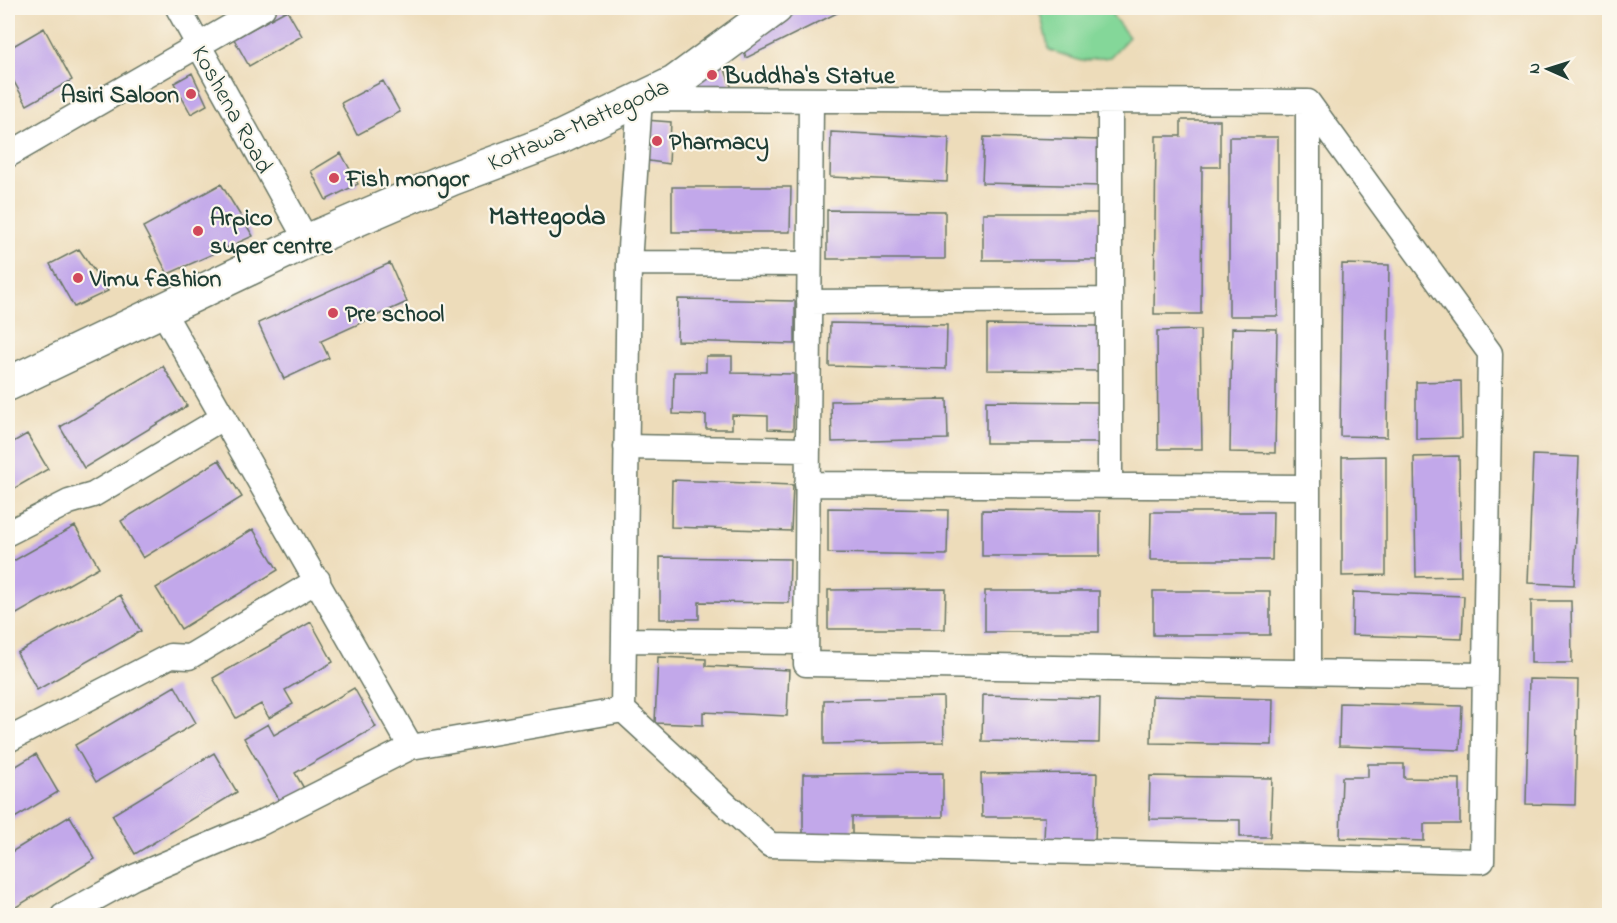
<svg xmlns="http://www.w3.org/2000/svg" width="1617" height="923" font-family="'Indie Flower',sans-serif">
<style>
.green{fill:#84d799;stroke:#528a66;stroke-width:1.5}
.building{fill:#c2a8ea}
.lines{fill:none;stroke-linecap:round;stroke-linejoin:round}
.street-casing{stroke:#677563;stroke-width:27}
.primary-casing{stroke:#677563;stroke-width:36}
.street{stroke:#fff;stroke-width:24}
.primary{stroke:#fff;stroke-width:33}
.poi-dot{fill:#d1495b;stroke:#fbf7ec;stroke-width:2}
.labels{text-anchor:middle;stroke-width:4.5;stroke-linejoin:round;paint-order:stroke}
.poi-label{font-size:24px;font-weight:bold;fill:#1f3d34;stroke:#fbf7ec;text-anchor:start}
.street-label{font-size:24px;fill:#1f3d34;stroke:#fbf7ec}
.quarter-label{font-size:27px;font-weight:bold;fill:#1f3d34;stroke:#fbf7ec}
</style>
<rect width="100%" height="100%" fill="#fbf7ec"/>
<filter id="ink" filterUnits="userSpaceOnUse"><feTurbulence type="fractalNoise" baseFrequency=".0167" numOctaves="2"/><feDisplacementMap in="SourceGraphic" scale="12" xChannelSelector="R" yChannelSelector="G"/><feConvolveMatrix kernelMatrix="1 2 1 2 8 2 1 2 1" color-interpolation-filters="sRGB"/></filter>
<filter id="wash" filterUnits="userSpaceOnUse"><feTurbulence type="fractalNoise" baseFrequency=".008" numOctaves="4" result="noise"/><feDisplacementMap in="SourceGraphic" scale="24" xChannelSelector="R" yChannelSelector="G"/><feGaussianBlur stdDeviation="1.35" result="paint"/><feColorMatrix in="noise" values="0 0 0 0 0 0 0 0 0 0 0 0 0 0 0 0 0 1.4 0 .05"/><feComposite in="paint" operator="in"/></filter>
<g filter="url(#wash)">
<rect width="100%" height="100%" fill="#eddcba"/>
<path class="green" d="M1039,8H1117L1112,15L1129,37L1110,57L1081,61L1049,50Z"/>
<g id="blocks">
<path class="building" d="M795,8H847L746,58L743,47Z
M287,10L302,36L249,66L234,39Z
M44,28L72,80L27,105L8,71V49Z
M721,59L733,91L672,92Z
M192,73L207,105L191,114L174,83Z
M383,81L400,112L357,135L341,103Z
M645,120L671,122L669,164L643,160Z
M1181,120H1220V167H1202L1201,314H1154L1156,136H1181Z
M831,132L949,138L947,182L830,177Z
M984,137L1102,140L1101,186L982,183Z
M1229,137H1278V316H1229Z
M341,153L358,184L326,200L311,171Z
M221,184L253,236L168,274L143,227Z
M672,187H791L790,232H672Z
M827,210L945,211V259H827Z
M983,213H1100V260H983Z
M79,249L108,291L74,307L50,264Z
M390,263L407,302L321,341L329,358L284,379L258,323Z
M1342,264L1389,265L1387,437L1340,436Z
M678,299L795,301V344L677,341Z
M830,323L947,325L946,369L829,366Z
M987,325L1100,326V371L987,370Z
M1232,328L1277,329L1275,453L1230,452Z
M1200,330L1202,449H1158L1157,331Z
M706,356H732V373L794,374L793,430L768,429V416L732,415V429H706V415L673,414L674,372H706Z
M163,366L187,406L84,468L60,427Z
M1461,381L1462,438L1416,439V382Z
M947,399L948,439L832,442L831,401Z
M986,401L1102,402V443H986Z
M27,434L48,469L8,492V445Z
M1533,455L1579,457L1574,585L1528,583Z
M1386,456V575L1342,576V457Z
M1459,456L1461,576L1416,577L1414,457Z
M219,460L242,497L143,558L121,521Z
M672,480L793,485L791,531L671,527Z
M828,508L948,510L947,555L828,553Z
M982,510L1100,511V556H982Z
M1151,512H1273L1272,560H1150Z
M75,526L99,567L8,619V564Z
M253,529L278,570L181,629L156,588Z
M660,557L790,559L789,603L699,602V619H660Z
M946,589L945,629H828V590Z
M985,591H1099V632H985Z
M1153,591H1270V635H1153Z
M1353,592L1464,596L1462,639L1352,635Z
M120,595L141,631L37,690L17,653Z
M1531,601H1571L1572,663H1531Z
M311,622L333,662L285,690L293,704L269,718L261,704L236,718L213,678Z
M658,657L706,659V666L789,670L787,716L703,712V725L655,723Z
M1529,679L1578,680L1575,805L1526,804Z
M175,686L196,723L96,782L75,745Z
M354,688L376,727L295,773L305,790L281,803L244,738L268,724L274,735Z
M983,695L1100,698L1099,743L982,741Z
M1152,696L1273,699L1272,745L1151,743Z
M943,697L944,742L824,744V700Z
M1340,703L1462,706L1460,750L1339,746Z
M214,753L237,792L135,854L112,815Z
M36,754L58,792L8,822V771Z
M1368,764H1404V778L1460,779V824H1424V841L1340,838L1342,777H1368Z
M943,773V817H852V835H803V774Z
M1097,773L1095,842L1044,840L1045,817H982L981,774Z
M1150,776L1272,778L1270,837H1240V820L1149,819Z
M70,816L95,859L8,912V854Z"/>
</g>
</g>
<g filter="url(#ink)">
<use href="#blocks" fill-opacity="0" stroke="#677563" stroke-width="1.5"/>
<g class="lines">
<defs>
<path id="street" d="M178,8L307,241
M640,99L1308,102L1490,353L1482,861L770,845L623,710L629,263Z
M811,102L806,664L1483,675
M1308,102V672
M8,155L263,8
M629,263L809,264
M809,302L1110,300
M626,447L808,450
M807,484L1307,487
M1110,486V102
M8,533L69,502L93,495L224,417
M624,640L806,642
M8,740L170,656L189,657L318,580
M411,747L623,710
M63,916L134,877L259,824L411,747L163,312"/>
<path id="primary" d="M8,384L307,241L451,179L553,141L674,83L776,8"/>
</defs>
<use href="#street" class="street-casing"/>
<use href="#primary" class="primary-casing"/>
<use href="#street" class="street"/>
<use href="#primary" class="primary"/>
</g>
</g>
<g class="poi-dot">
<circle cx="712" cy="75" r="6"/>
<circle cx="191" cy="94" r="6"/>
<circle cx="657" cy="141" r="6"/>
<circle cx="334" cy="178" r="6"/>
<circle cx="198" cy="231" r="6"/>
<circle cx="78" cy="278" r="6"/>
<circle cx="333" cy="313" r="6"/>
</g>
<g class="labels">
<g class="poi-label">
<text x="724" y="83">Buddha's Statue</text>
<text x="179" y="102" text-anchor="end">Asiri Saloon</text>
<text x="669" y="149">Pharmacy</text>
<text x="346" y="186">Fish mongor</text>
<text x="210" y="225">Arpico<tspan x="210" dy="28">super centre</tspan></text>
<text x="90" y="286">Vimu fashion</text>
<text x="345" y="321">Pre school</text>
</g>
<g class="street-label">
<text transform="translate(233 109) rotate(61)" y="8">Koshena Road</text>
<text transform="translate(578 124) rotate(-24)" y="8">Kottawa-Mattegoda</text>
</g>
<g class="quarter-label">
<text x="547" y="224">Mattegoda</text>
</g>
</g>
<rect width="1617" height="923" fill="none" stroke="#fbf7ec" stroke-width="30"/>
<g transform="translate(1548 69) rotate(273)" stroke="#fbf7ec" stroke-width="4.5" paint-order="stroke">
<path d="M0-4.5L10 22L0 15L-10 22Z" fill="#1f3d34"/>
<text y="-9" font-size="16" font-weight="bold" text-anchor="middle" fill="#1f3d34">N</text>
</g>
</svg>
